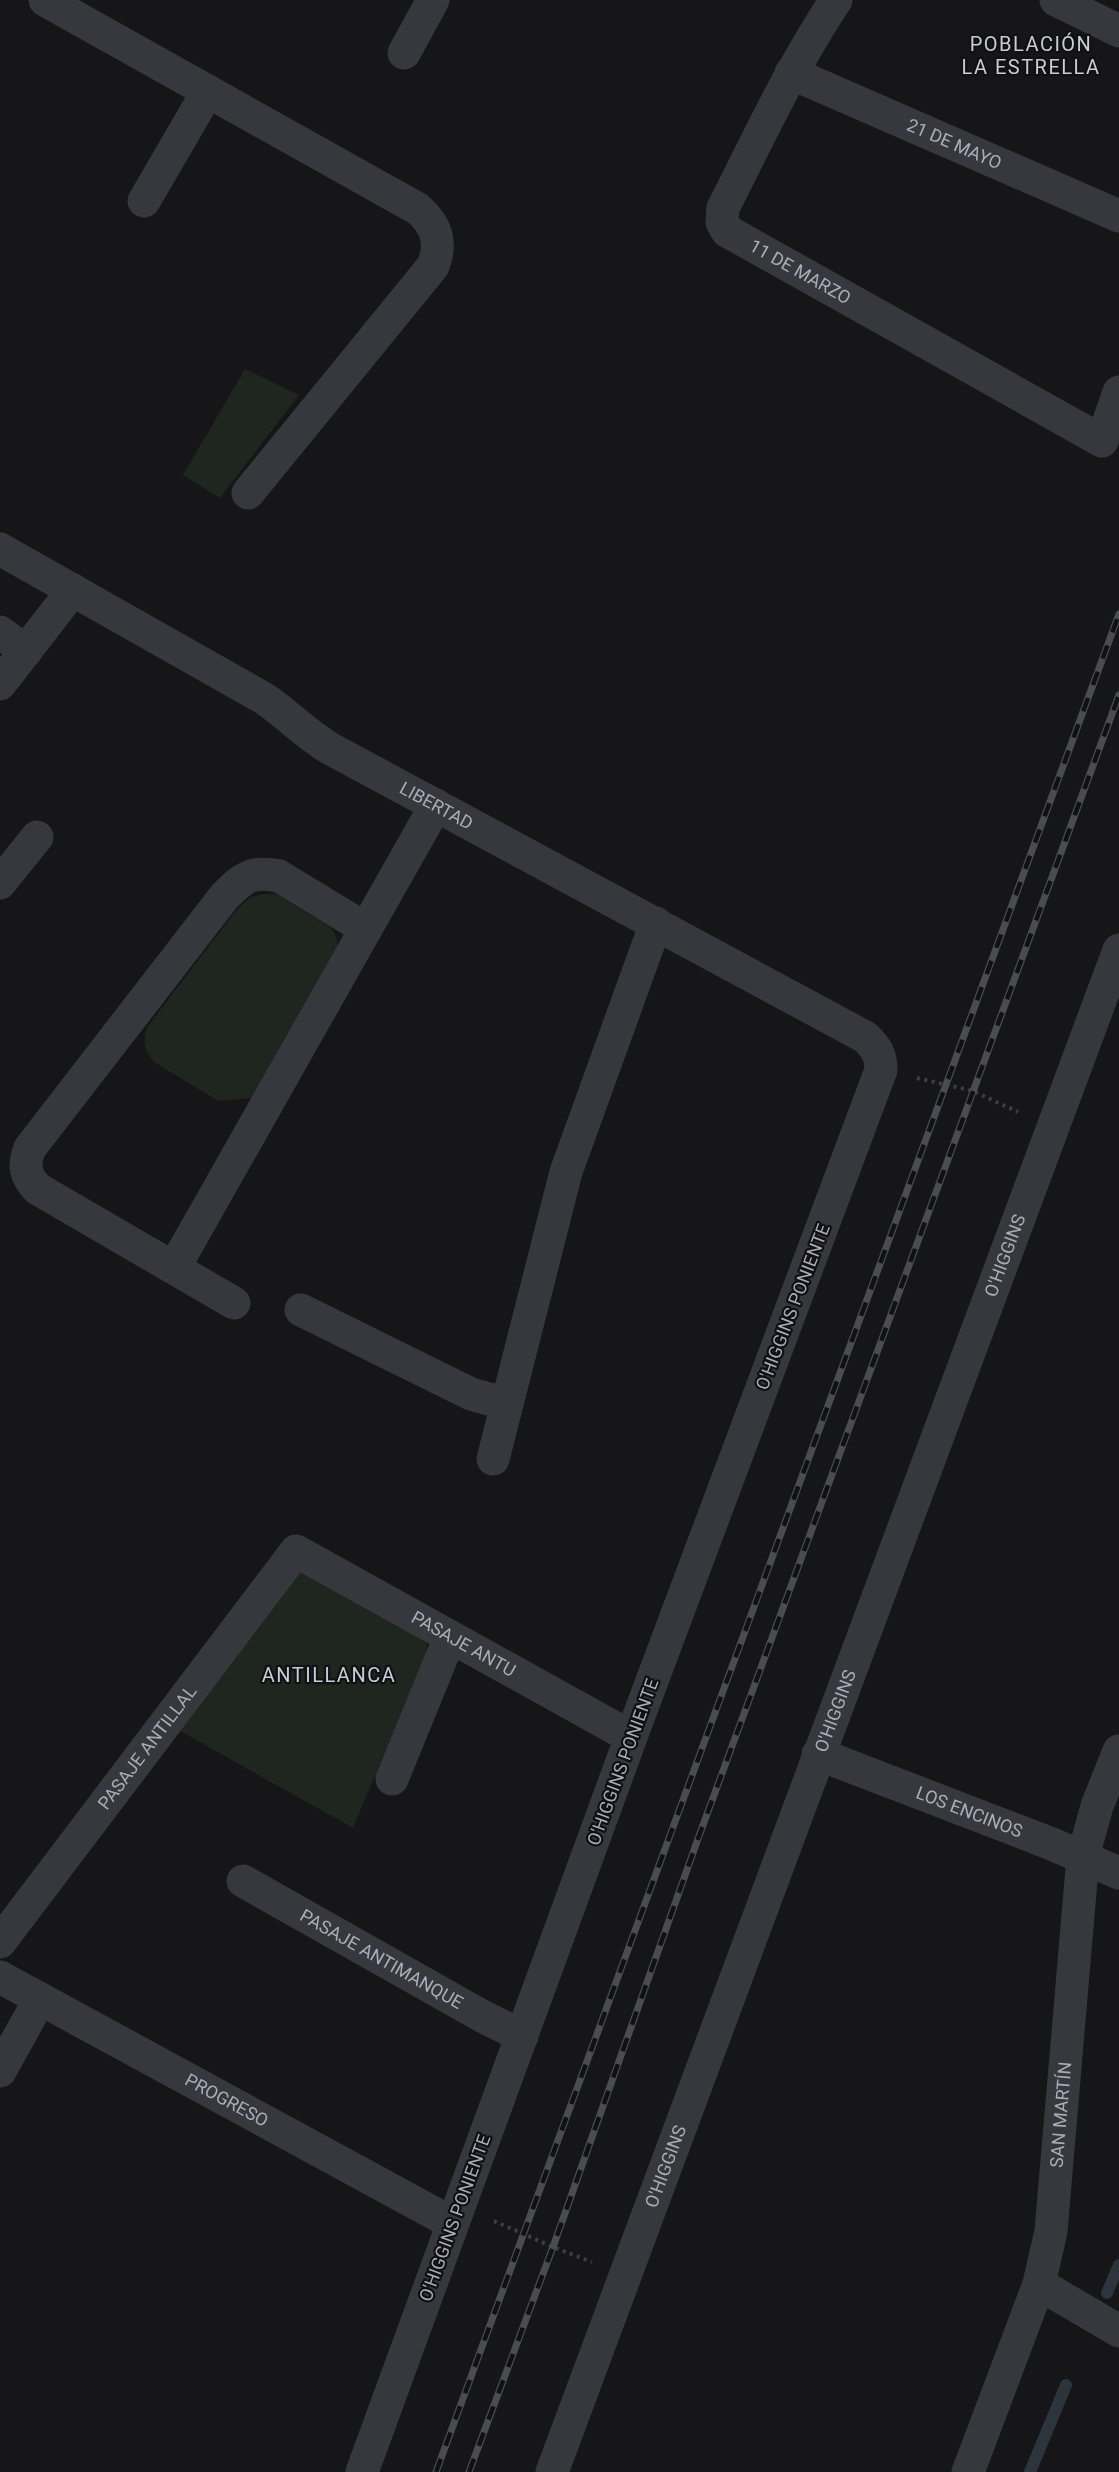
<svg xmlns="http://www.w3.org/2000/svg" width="1119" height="2472" font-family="Roboto,sans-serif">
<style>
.green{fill:#1e261f}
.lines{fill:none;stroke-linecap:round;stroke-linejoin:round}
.stream{stroke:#2c353c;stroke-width:12}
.path{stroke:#3d3f44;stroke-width:4;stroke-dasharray:3 4.5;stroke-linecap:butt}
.minor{stroke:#37383d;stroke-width:33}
.tertiary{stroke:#37383d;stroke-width:33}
.rail-casing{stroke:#4a4c52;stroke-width:7}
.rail{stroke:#111113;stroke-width:4.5;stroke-dasharray:14;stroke-linecap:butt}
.labels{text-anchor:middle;stroke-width:4.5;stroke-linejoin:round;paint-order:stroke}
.street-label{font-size:18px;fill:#a8adb8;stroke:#111113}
.neighbourhood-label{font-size:20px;letter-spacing:1.5px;fill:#c9ccd4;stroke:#111113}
</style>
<rect width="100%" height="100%" fill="#161618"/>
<path class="green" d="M245,369L299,395L220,498L183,475Z
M263,894H276L330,927L336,936L339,952L253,1098L218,1101L154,1062C144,1050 142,1040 148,1026L238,908L251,897Z
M298,1570L423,1635L427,1645L425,1657L353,1828L180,1731Z"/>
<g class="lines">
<path class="stream" d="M1107,2293L1119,2265
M1030,2472L1066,2385"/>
<path class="path" d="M917,1078L973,1091L1018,1112
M494,2221L553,2247L592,2262"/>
<g class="minor">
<path d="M45,0L418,209C437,225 442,244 433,266L248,493"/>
<path id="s1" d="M836,0C792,66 759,137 723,208L722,222L727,231L1102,441L1119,392"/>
<path d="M1056,0L1119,31"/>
<path d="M404,53L433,0"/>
<path id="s2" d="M791,73L1119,216"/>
<path d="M144,201L208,91"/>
<path id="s3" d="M0,549L265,699C288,715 307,735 331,749L865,1037C876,1047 881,1055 881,1070L631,1737L362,2472"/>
<path d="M0,632L26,651"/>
<path d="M0,684L73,590"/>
<path d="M0,883L37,837"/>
<path d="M174,1268L436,805"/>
<path d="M234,1303L38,1189C25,1176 23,1165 30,1148L224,897C243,878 251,870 279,876L366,929"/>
<path d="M301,1310L471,1394L507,1404"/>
<path d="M493,1459L566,1172L656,923"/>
<path id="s4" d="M818,1754L1052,1844L1119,1873"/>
<path d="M392,1779L450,1637"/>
<path id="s5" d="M243,1881L482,2016L522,2036"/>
<path id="s6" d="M0,1942L296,1551L631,1737"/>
<path id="s7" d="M0,1977L452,2223"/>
<path d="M0,2071L40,1999"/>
<path d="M1039,2284L1119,2331"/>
<path id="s8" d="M968,2472L1039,2284L1051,2231L1083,1857L1097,1806L1119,1751"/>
</g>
<path class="tertiary" id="s9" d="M552,2472L1119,950"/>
<defs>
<path id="rail" d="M436,2472L1119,614
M469,2472L553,2247L699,1836L1119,695"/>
</defs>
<use href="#rail" class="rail-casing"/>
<use href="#rail" class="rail"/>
</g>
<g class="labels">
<g class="street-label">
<text dy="6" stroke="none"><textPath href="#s2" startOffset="178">21 DE MAYO</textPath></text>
<text dy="6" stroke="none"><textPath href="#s1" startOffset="345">11 DE MARZO</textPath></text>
<text dy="6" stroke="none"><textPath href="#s3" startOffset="507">LIBERTAD</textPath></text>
<text dy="6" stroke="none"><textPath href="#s9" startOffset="1298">O'HIGGINS</textPath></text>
<text transform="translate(793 1307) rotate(-69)" y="6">O'HIGGINS PONIENTE</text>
<text dy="6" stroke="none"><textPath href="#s6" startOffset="682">PASAJE ANTU</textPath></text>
<text dy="6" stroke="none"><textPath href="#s9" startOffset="812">O'HIGGINS</textPath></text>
<text dy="6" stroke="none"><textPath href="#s6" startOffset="244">PASAJE ANTILLAL</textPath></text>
<text transform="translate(623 1762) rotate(-70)" y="6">O'HIGGINS PONIENTE</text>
<text dy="6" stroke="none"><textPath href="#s4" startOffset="162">LOS ENCINOS</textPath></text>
<text dy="6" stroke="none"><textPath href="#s5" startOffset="159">PASAJE ANTIMANQUE</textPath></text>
<text dy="6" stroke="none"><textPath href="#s7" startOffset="258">PROGRESO</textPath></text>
<text dy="6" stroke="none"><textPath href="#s8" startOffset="372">SAN MARTÍN</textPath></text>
<text dy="6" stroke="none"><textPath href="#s9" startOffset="326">O'HIGGINS</textPath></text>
<text transform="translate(455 2218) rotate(-70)" y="6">O'HIGGINS PONIENTE</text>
</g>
<g class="neighbourhood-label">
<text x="1031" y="51">POBLACIÓN<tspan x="1031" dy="23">LA ESTRELLA</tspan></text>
<text x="329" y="1682">ANTILLANCA</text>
</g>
</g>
</svg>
